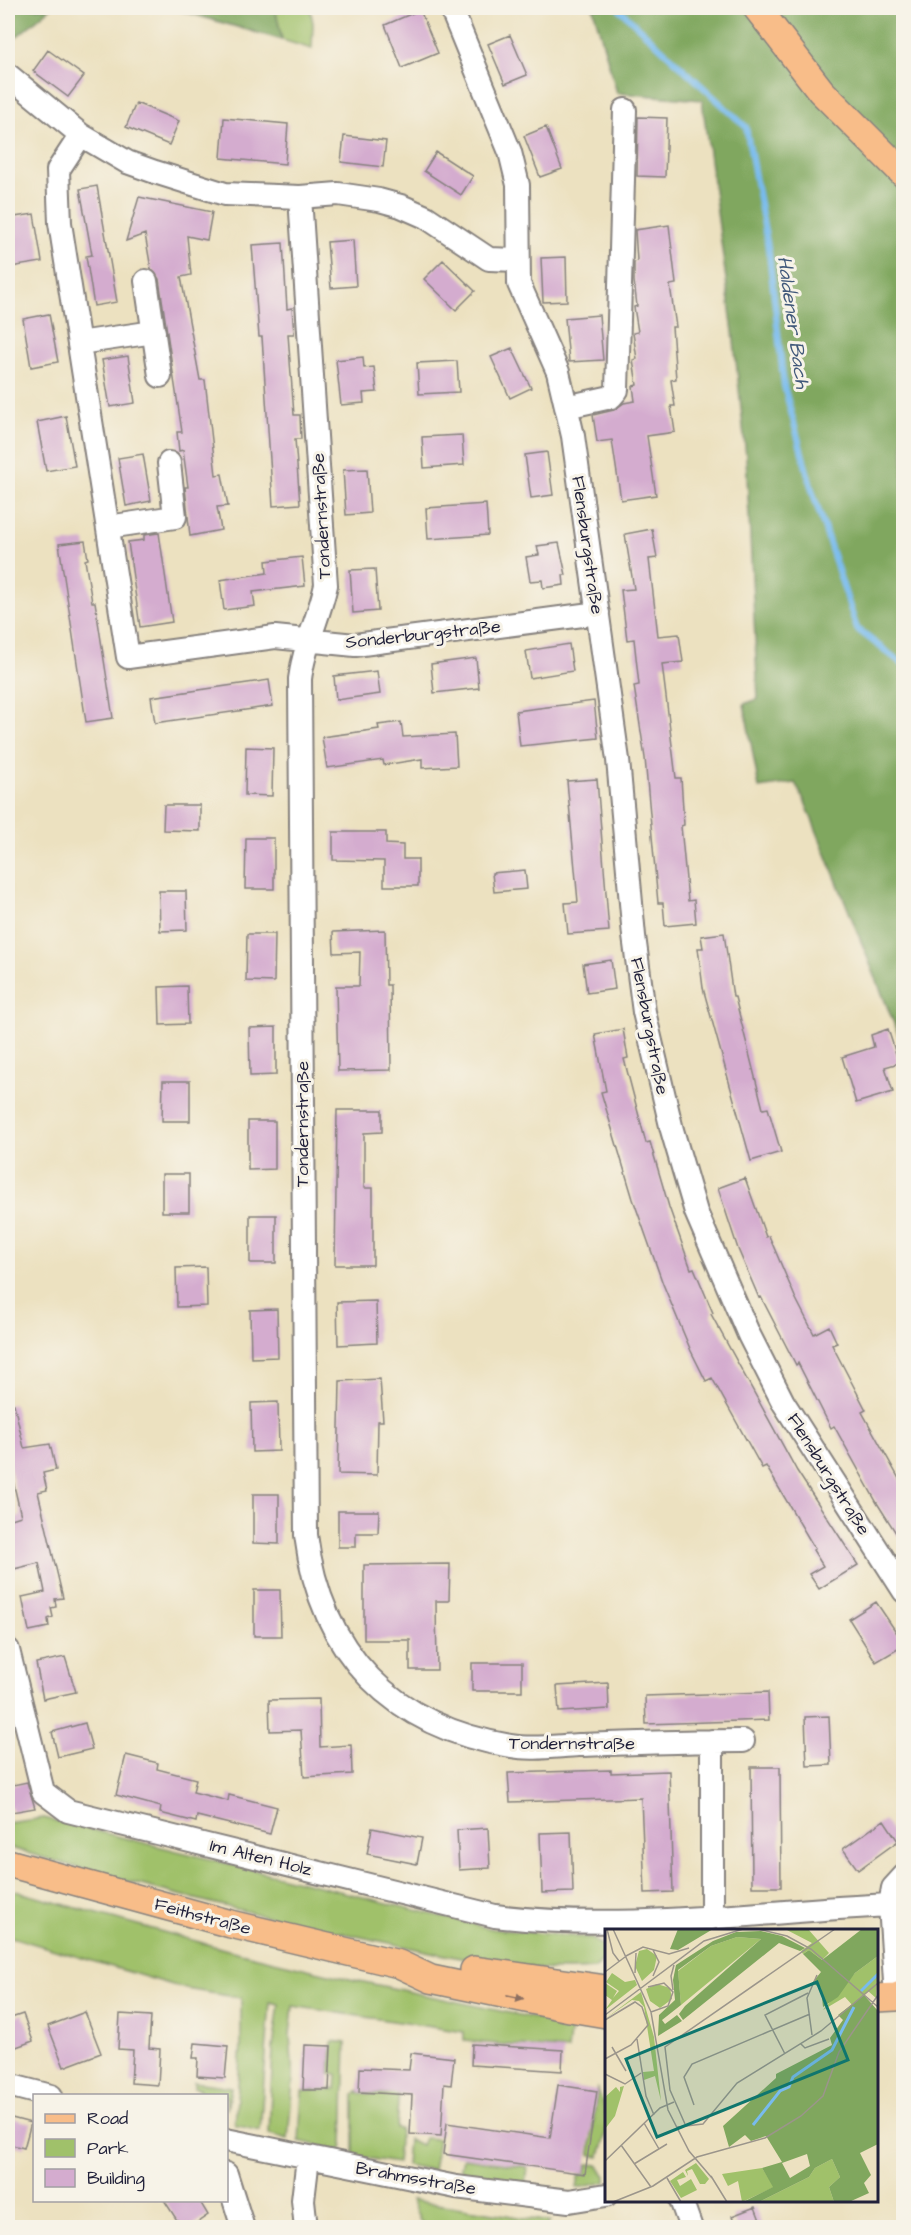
<svg xmlns="http://www.w3.org/2000/svg" width="911" height="2235" font-family="'Architects Daughter',sans-serif">
<style>
.green{fill:#a0c16a;stroke:#617252;stroke-width:1.5}
.forest{fill:#80a75e;stroke:#51644c;stroke-width:1.5}
.lines{fill:none;stroke-linecap:round;stroke-linejoin:round}
.stream{stroke:#78bbee;stroke-width:6}
.building{fill:#d4accf}
.minor-casing{stroke:#87827e;stroke-width:26}
.major-casing{stroke:#87827e;stroke-width:30}
.minor{stroke:#fff;stroke-width:22}
.major{stroke:#f8bd89;stroke-width:27}
.oneway{fill:#8d7062}
.labels{text-anchor:middle;stroke-width:6;stroke-linejoin:round;paint-order:stroke}
.street-label{font-size:18px;fill:#22223b;stroke:#f7f3e8}
.water-label{font-size:20px;font-style:italic;fill:#40587a;stroke:#f7f3e8}
.inset-river{fill:none;stroke:#78bbee;stroke-width:3}
.inset-road{fill:none;stroke:#9b958b;stroke-width:1.5}
.view{fill:#0f766e;fill-opacity:0.15;stroke:#0f766e;stroke-width:3}
.inset-edge{fill:none;stroke:#22223b;stroke-width:3}
</style>
<rect width="100%" height="100%" fill="#f7f3e8"/>
<filter id="ink" filterUnits="userSpaceOnUse"><feTurbulence type="fractalNoise" baseFrequency=".0167" numOctaves="2"/><feDisplacementMap in="SourceGraphic" scale="12" xChannelSelector="R" yChannelSelector="G"/><feConvolveMatrix kernelMatrix="1 2 1 2 8 2 1 2 1" color-interpolation-filters="sRGB"/></filter>
<filter id="wash" filterUnits="userSpaceOnUse"><feTurbulence type="fractalNoise" baseFrequency=".008" numOctaves="4" result="noise"/><feDisplacementMap in="SourceGraphic" scale="24" xChannelSelector="R" yChannelSelector="G"/><feGaussianBlur stdDeviation="1.35" result="paint"/><feColorMatrix in="noise" values="0 0 0 0 0 0 0 0 0 0 0 0 0 0 0 0 0 1.4 0 .05"/><feComposite in="paint" operator="in"/></filter>
<g filter="url(#wash)">
<rect width="100%" height="100%" fill="#ece1c0"/>
<path class="green" d="M275,8H310L313,23L312,49L282,40Z
M44,1818L492,1929L592,1938L604,1947L605,1958L595,1969C521,1975 447,1955 375,1940C251,1914 128,1884 8,1847V1823Z
M8,1889L228,1950L345,1978L571,2026L568,2050L464,2041V2032L293,2006L290,2035L293,2078L288,2139L269,2134L273,2048L279,2004L270,2002L260,2131L235,2125L241,2045V1998L186,1989L8,1936Z
M332,2041L346,2043L343,2147L340,2151L299,2141L302,2091L336,2089L337,2074L330,2073Z
M194,2082L231,2087L227,2109L226,2096L200,2095V2089L194,2088Z
M597,2089C609,2112 609,2133 599,2157L590,2154Z
M359,2090V2093L387,2094L399,2090L396,2128L400,2129L397,2163L354,2156V2095Z
M424,2138L438,2139L433,2170L406,2165L408,2139L421,2145Z
M463,2158L527,2167L525,2185L464,2174L461,2167Z
M588,2164L598,2165L606,2176V2182L577,2188L579,2175L585,2174Z
M411,2200L550,2222L545,2227H428L420,2221Z"/>
<path class="forest" d="M8,8H51L8,44Z
M171,8H275L282,40Z
M593,8H903V1046L805,802L795,783L759,788L744,704L758,699L746,456L733,332L702,100L617,93Z"/>
<g class="lines">
<path class="stream" d="M618,8L746,127L769,253L784,386L812,490L857,629L904,665"/>
</g>
<g id="blocks">
<path class="building" d="M420,10L438,53L402,68L385,25Z
M510,35L527,75L505,84L488,44Z
M48,50L84,76L68,97L33,71Z
M136,103L179,121L169,145L126,127Z
M638,117L667,118L665,177L637,176Z
M224,118L288,124L285,164L221,158Z
M546,127L562,169L540,177L524,136Z
M344,136L386,141L383,167L341,162Z
M436,152L473,176L461,195L424,171Z
M97,186L117,302L94,306L86,256L92,255L80,189Z
M139,197L212,212L207,240L187,236L191,275L181,277L200,380H205L216,475L222,474L228,506L217,507L221,530L190,536L185,487H188L183,450L179,451L177,432H182L159,279L151,269L145,234L126,241Z
M34,214L42,262L11,267L8,218Z
M669,225L676,284L670,285L676,327H672L676,379L671,380L675,406H671L675,432L647,436L656,495L621,500L612,440L597,442L593,415L614,410L624,403L635,401L633,386L637,385L633,360L637,359L633,333L638,332L634,307L637,306L634,281V262L637,261L635,230Z
M353,240L356,286L331,288L327,242Z
M283,243L287,309L292,308L294,334H288L294,415H300L301,439H295L300,504L273,506L262,337H259L252,245Z
M566,257L567,301L543,302L541,258Z
M443,260L475,291L456,310L424,279Z
M49,314L58,362L31,367L23,319Z
M599,315L603,360L569,362L565,318Z
M512,348L531,388L510,398L491,357Z
M128,356L135,403L110,407L102,360Z
M363,357L364,368L374,367L377,392L363,393L364,403L341,405L336,360Z
M457,361L459,392L419,394L417,363Z
M66,416L75,466L46,471L37,422Z
M462,435L464,465L424,468L422,437Z
M547,452L553,495L531,498L525,455Z
M143,454L151,501L126,506L118,458Z
M367,469L370,513L346,515L343,470Z
M486,504L488,535L428,539L426,508Z
M652,529L657,558L649,559L658,636L679,634L683,662L662,664L676,778H681L684,825L681,826L688,901L694,900L696,923L665,926L663,903H658L645,758L634,686L639,685L634,639L627,640L621,590L634,589L625,534Z
M159,533L172,622L140,627L128,542L144,540V535Z
M85,541L88,559L85,560L92,602H95L113,718L86,722L59,544Z
M559,543L566,575H563L564,585L543,588L542,580L530,581L526,557L539,555L537,546Z
M302,557L305,586L253,592L255,606L224,610L220,580L267,573L266,561Z
M375,569L378,611L353,613L350,570Z
M569,644L573,671L530,678L526,651Z
M476,658L479,688L434,693L431,664Z
M377,671L380,694L336,700L334,676Z
M269,680L273,706L155,723L151,697Z
M594,701L598,738L520,746L516,711Z
M401,722L403,737L455,734L457,766L422,768V759L384,765L383,760L327,768L322,737L379,729L378,725Z
M246,747L273,748L272,796L245,795Z
M597,779L609,931L568,934L565,903L578,902L567,781Z
M164,805H200V831L163,830Z
M333,832H386V844L403,845V859H418V886H384V861L333,860Z
M246,838H274V889H245Z
M525,870L527,889L494,892L492,873Z
M159,891H186L187,930L160,931Z
M385,930L386,985H390L391,1070L338,1071L336,986H359L360,952L334,953L333,932Z
M724,933L733,997H735L763,1109L768,1108L781,1152L751,1161L703,988L698,948H703L701,936Z
M247,934H275L274,982L246,981Z
M611,960L615,989L587,993L583,964Z
M187,986L188,1024L160,1025L159,987Z
M276,1027V1075L250,1076L249,1028Z
M623,1029L628,1058L624,1059L646,1143L650,1142L669,1207L691,1269L694,1268L713,1313L711,1314L797,1471L858,1565L819,1589L809,1574L823,1566L813,1550L815,1549L766,1466L762,1468L712,1378L706,1381L691,1351L663,1284L633,1199L601,1092L606,1091L595,1034Z
M888,1029L899,1063L885,1067L893,1092L856,1103L842,1057L874,1047L871,1035Z
M163,1081H190V1121H162Z
M337,1110H382V1132L364,1133V1188H373V1265H335Z
M248,1121H275V1169L248,1170Z
M162,1174H189V1212H162Z
M745,1178L766,1237L769,1236L795,1297L814,1334L829,1326L837,1343L832,1345L866,1410L862,1412L903,1486V1544L877,1503L834,1426L831,1428L798,1363L796,1365L761,1297L759,1298L738,1249L718,1188Z
M250,1215H276V1263H250Z
M206,1267L207,1306L177,1307L176,1268Z
M376,1301L377,1343L338,1345L337,1302Z
M277,1309L278,1357L251,1358L250,1310Z
M380,1379L383,1421H378L377,1475L338,1474L340,1381Z
M278,1402L279,1451L252,1452L251,1403Z
M14,1404L24,1448L50,1444L56,1470L43,1473L47,1490L38,1492L63,1598L55,1599L56,1607L51,1608L53,1617L48,1619L49,1627L29,1631L22,1597L45,1592L39,1563L14,1569L8,1540V1520L21,1516L8,1459V1405Z
M253,1494H279V1544L253,1543Z
M338,1511H379L378,1533H356V1547H338Z
M450,1564L449,1601H436L437,1670H410V1640H364V1565Z
M254,1590H280L281,1636H254Z
M876,1602L903,1642V1646L876,1662L849,1619Z
M65,1657L76,1692L43,1699L36,1663Z
M472,1663H522V1691H472Z
M608,1683L609,1709L559,1712L557,1686Z
M768,1692L769,1720L646,1724L645,1696Z
M319,1699L320,1747L351,1745L352,1774L304,1777L301,1730L270,1731L269,1700Z
M829,1716L831,1765L807,1766L805,1717Z
M85,1723L92,1749L58,1757L52,1732Z
M126,1755L158,1763L157,1769L196,1779L193,1792L228,1801L229,1795L277,1807L270,1834L197,1816L196,1822L160,1813L161,1807L116,1795Z
M751,1767H780L781,1887H752Z
M611,1770V1773L669,1771L673,1892L645,1893L641,1798L510,1802L508,1773Z
M27,1782L35,1808L12,1812L11,1807L8,1808V1786Z
M884,1820L898,1841L858,1870L843,1849Z
M372,1828L422,1838L417,1864L367,1854Z
M488,1828L490,1868L459,1870L457,1830Z
M571,1832L573,1892L542,1893L540,1833Z
M85,2012L101,2053L64,2067L48,2026Z
M23,2014L33,2041L8,2050V2019Z
M120,2014L151,2016L149,2048L160,2049L158,2085L131,2083L133,2050L118,2049Z
M195,2043L228,2046L225,2078L197,2076L198,2058H193Z
M472,2044L563,2050L562,2071L471,2065Z
M305,2045L331,2046L329,2090H303Z
M411,2053L454,2058L451,2085L444,2084L441,2136L410,2134L412,2095L359,2092L360,2068L409,2070Z
M558,2085L597,2091L585,2174L443,2154L447,2123L550,2138Z
M8,2117L31,2123L24,2148L8,2144Z
M164,2200H199L208,2215L189,2228H182Z
M755,2207L763,2228H737L732,2216Z"/>
</g>
</g>
<g filter="url(#ink)">
<use href="#blocks" fill-opacity="0" stroke="#87827e" stroke-width="1.5"/>
<g class="lines">
<defs>
<path id="minor" d="M451,8L510,152L518,185L519,284L558,372L573,436L618,760L634,936L644,1012L672,1130L696,1212L749,1335L783,1402L904,1591
M8,75L81,135L127,162L155,172L225,194L300,197L338,194L379,200L401,206L426,217L489,259L518,260
M81,135L58,170L60,223L128,657L275,637L355,645L598,613
M300,197L326,585C319,618 304,645 300,679L306,1535C321,1654 393,1727 511,1746C532,1750 557,1746 579,1745C634,1743 688,1741 743,1741
M146,281L160,376
M79,343L154,332
M566,407L611,397L617,390L625,110
M108,527L175,517L169,463
M8,1650L43,1792L68,1811L495,1916C628,1932 758,1911 890,1905
M712,1741V1918
M896,1997L890,1905L893,1888L904,1876
M8,2085L51,2096
M226,2140L456,2187L569,2201L606,2195
M226,2174L243,2228
M681,2200L691,2228
M306,2228L303,2200L308,2158"/>
<path id="major" d="M757,8L821,91L904,174
M8,1863L231,1924L399,1964L431,1979L570,2008L606,2014
M474,1970L606,1989
M876,1998L896,1997L904,1994"/>
</defs>
<use href="#minor" class="minor-casing"/>
<use href="#major" class="major-casing"/>
<use href="#minor" class="minor"/>
<use href="#major" class="major"/>
</g>
<defs><path id="oneway-solid" d="M-6-.8H1V-3.2L6.5 0L1 3.2V.8H-6Z" transform="scale(1.5)"/></defs>
<use class="oneway" href="#oneway-solid" transform="translate(515 1997) rotate(12)"/>
</g>
<g class="labels">
<g class="street-label">
<text transform="translate(321 516) rotate(-93)" y="6">Tondernstraße</text>
<text transform="translate(588 545) rotate(82)" y="6">Flensburgstraße</text>
<text transform="translate(423 634) rotate(-6)" y="6">Sonderburgstraße</text>
<text transform="translate(650 1026) rotate(79)" y="6">Flensburgstraße</text>
<text transform="translate(302 1124) rotate(-90)" y="6">Tondernstraße</text>
<text transform="translate(829 1474) rotate(58)" y="6">Flensburgstraße</text>
<text x="572" y="1749">Tondernstraße</text>
<text transform="translate(261 1857) rotate(14)" y="6">Im Alten Holz</text>
<text transform="translate(203 1916) rotate(15)" y="6">Feithstraße</text>
<text transform="translate(416 2178) rotate(10)" y="6">Brahmsstraße</text>
</g>
<g class="water-label">
<text transform="translate(794 322) rotate(82)" y="7">Haldener Bach</text>
</g>
</g>
<g transform="translate(605 1929)">
<rect width="273" height="273" fill="#ece1c0"/>
<path d="M180,0H203L224,24L217,31L204,21L198,25L196,22L207,14ZM132,8L156,10L76,76L73,42L106,17ZM42,20L52,27L49,41L37,52L30,37L34,22ZM273,27L271,69L263,62L248,77L240,68L218,81L250,44ZM7,44L20,53L30,51L32,56L0,81L7,71L0,66V54L12,62L8,69L14,62L1,53ZM52,55L65,59L67,70L55,79L45,72L41,60ZM36,63L49,108L56,172L50,147L39,151L38,143L49,142L39,78L34,72L27,71L0,90ZM19,157L10,187L0,200V168L11,158L15,163V158ZM227,230L235,248L224,258L229,273H154L204,248L210,239ZM91,234L104,250L100,255H95L87,240L82,242L83,247L80,241ZM157,239L169,258L137,273L133,252L123,257L117,245ZM78,243L81,248L72,251L75,257L86,250L92,261L76,269L65,252Z" fill="#a0c16a"/>
<path d="M73,0H108L73,21L65,20ZM257,0H273V27L250,44L233,68L218,78L216,59L207,54L216,43L198,25L204,21L217,31ZM156,2L177,7L200,19L195,22L174,14L78,91L74,85L80,77L156,10L132,8L106,17L73,41L76,76L57,91L60,95L72,86L77,92L53,107L54,86L70,71L68,51L71,36L108,12L131,3ZM259,66L273,82V215L255,224L266,246L259,254L264,264L244,273H229L224,258L235,248L227,230L210,239L204,248L154,273H138L168,258L157,239L177,233L161,207L146,212L140,206L124,218L118,197L171,149V145L227,116L225,109L238,91L233,86ZM202,225L205,237L185,249L177,234Z" fill="#80a75e" fill-rule="evenodd"/>
<path class="inset-river" d="M256,62L273,45M148,196L175,162L184,158L188,148L227,121L249,78"/>
<path class="inset-road" d="M2,0L8,24L14,32M8,0L46,83L63,181L84,222L107,249M153,0L182,7L206,20L273,78M21,27L38,18L64,25L84,19M0,43L20,28M30,44L31,24M48,47L54,33L48,21M43,58L59,54L68,63L63,77L46,83M68,61L66,47L69,36M0,86L99,12L138,0M0,91L30,73L37,78L43,96L26,116L0,130M207,106L202,69L212,46M32,110L41,167L49,186M196,115L200,119L224,110M7,118L21,142M180,125L160,86L203,64M0,145L20,155L36,144M89,176L79,148L87,135L205,85M39,194L54,220M80,195L65,161L60,118L230,0M72,198L98,195L132,154L216,102L273,54M16,216L46,258M0,232L55,179L69,173M29,235L62,215M106,247L122,273M62,249L76,273M8,273L48,257L92,228L160,209L196,187L218,167L234,123L273,66"/>
<path class="view" d="M212,53L243,131L52,208L21,130Z"/>
<rect width="273" height="273" class="inset-edge"/>
</g>
<rect width="911" height="2235" fill="none" stroke="#f7f3e8" stroke-width="30"/>
<rect x="33" y="2094" width="195" height="108" fill="#f7f3e8" stroke="#a29fa3" stroke-width="1.5"/>
<rect x="45" y="2114" width="30" height="9" fill="#f8bd89" stroke="#a29fa3" stroke-width="1.5"/>
<text x="87" y="2124" font-size="18" fill="#22223b">Road</text>
<rect x="45" y="2139" width="30" height="18" fill="#a0c16a" stroke="#a29fa3" stroke-width="1.5"/>
<text x="87" y="2154" font-size="18" fill="#22223b">Park</text>
<rect x="45" y="2169" width="30" height="18" fill="#d4accf" stroke="#a29fa3" stroke-width="1.5"/>
<text x="87" y="2184" font-size="18" fill="#22223b">Building</text>
</svg>
